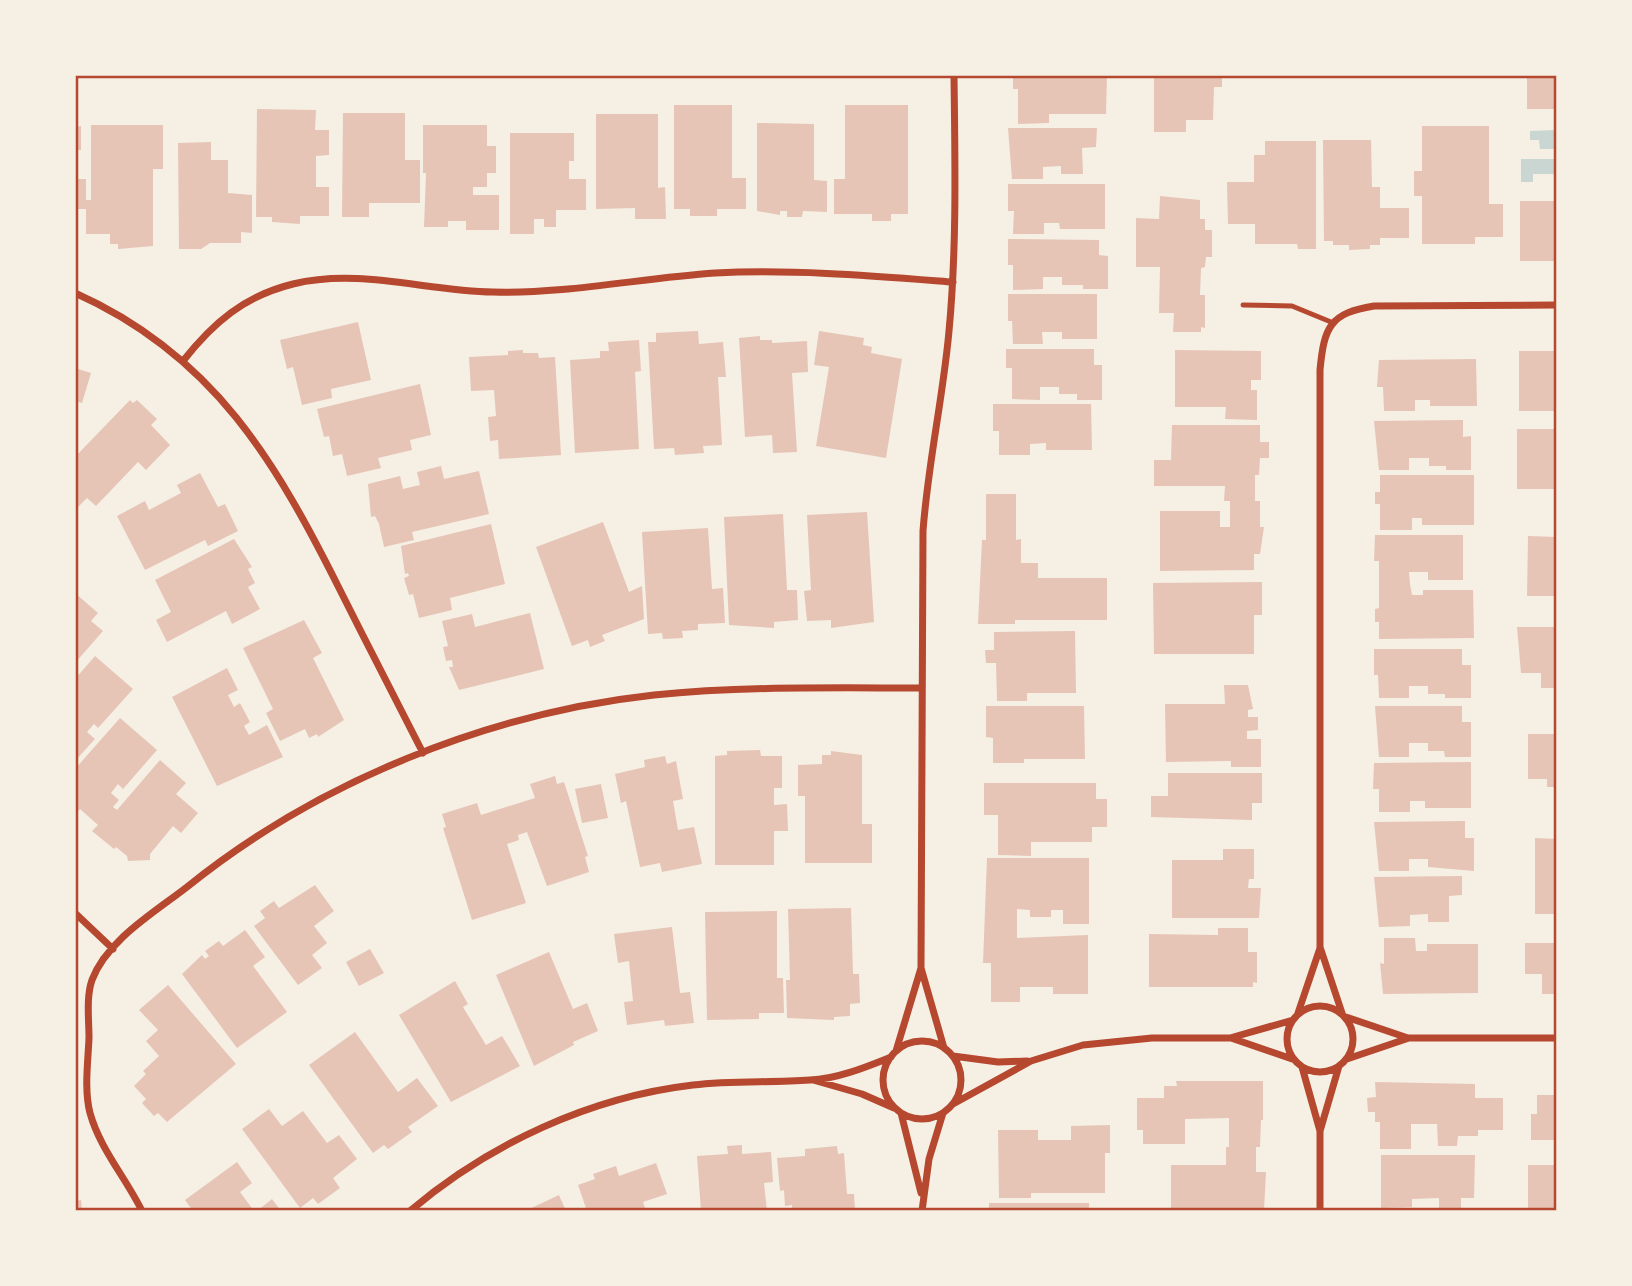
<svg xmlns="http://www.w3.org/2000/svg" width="1632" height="1286" font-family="'DM Sans',sans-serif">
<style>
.water{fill:#c9d6d2}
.building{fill:#e6c5b7}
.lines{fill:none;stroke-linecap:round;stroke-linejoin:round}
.service{stroke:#b5482f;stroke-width:5}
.minor{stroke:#b5482f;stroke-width:7}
.neatline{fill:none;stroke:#b5482f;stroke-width:2.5}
</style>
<rect width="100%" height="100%" fill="#f6efe4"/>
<path class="water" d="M1557,130V149H1540L1539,140H1530V131Z
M1521,159H1557V174H1533V182H1521Z"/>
<path class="building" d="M859,75H890V78H859Z
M1013,75H1107L1106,114H1049V123L1018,124V89H1013Z
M1154,75H1222V87H1214L1213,120H1186V132H1154Z
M1527,75H1557V109H1527Z
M674,105H732V178H746V209H717V216H690V209H674Z
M845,105H908V214H891V221H872V214H834V179H845Z
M257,109L316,110L315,130H329V155L316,156V187H329V216H300V224L272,222V217H256Z
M343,113H405V160H420V203H369V217H342Z
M596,114H658V188L665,187L666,219H635V208L596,209Z
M757,123L814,124V180L827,181V212L803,211L802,217H787V211H780V215L757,211Z
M91,125H163V169H153V246L118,249V244H110V234H86V209H75V179H86V200H91Z
M423,125H487V146H496V173H487V187H473V195H499V230H466V221H448V227H424L426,173H423Z
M81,126V150H75V127Z
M1422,126H1489V204H1503V237H1475V244H1422V196H1414V171H1422Z
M1008,128H1097L1096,147L1082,148L1083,174H1061V166L1043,167V179H1012Z
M510,133H574V161H569V179H586V210H556V227H544V219H534V234H510Z
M1323,140H1371L1372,187H1380V208H1409V238H1380V245H1370V249L1349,250V245H1333V241H1324Z
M1265,141H1316V249H1298L1297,244H1255V224H1228L1227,182H1254V155H1265Z
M211,142V160H228V193L252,195V233L241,232V243H210L201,249H179L178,143Z
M1008,184H1105V229H1060L1059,223H1044V234H1013L1014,211H1008Z
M1160,196L1200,200V219H1205V230H1212V257H1206L1205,267L1201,268L1200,295H1205V328L1201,327V332H1173L1174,313H1159L1160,267H1136V218L1159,219Z
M1520,201H1557V261H1520Z
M1008,239L1099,240V255L1108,256V289H1083V285H1062V277H1043V289L1013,290V265H1008Z
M1008,294H1097V339H1062V332H1042L1043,344H1013L1012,321H1008Z
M358,322L371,380L331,389L332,398L302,405L293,367L287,369L280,340Z
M698,331L699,344L723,342L726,377H718L722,445L703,446L704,453L675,455L674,448L654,449L648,342H656V333Z
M819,331L864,338L863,345L872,347L871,353L902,359L886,458L816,446L829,367L814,365Z
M760,336V340H772V343L807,341L808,372L792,373L797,452L773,453L772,435L745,437L739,338Z
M639,340L641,371L635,372L639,449L575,453L570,360L600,358V351H609L608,342Z
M1006,349H1094V365H1102V400H1077V394H1059V387H1040V400L1012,399V368H1006Z
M523,350V353H538L539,358L555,357L561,455L499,459L498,440L490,441L488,417L496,416L494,390L471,391L469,357L508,355V351Z
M1175,350L1261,351V380H1251V390H1257V420L1225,419L1226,407H1175Z
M1519,351H1557V411H1519Z
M1476,359L1477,406H1430V400H1415V411H1384L1383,387H1377L1379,360Z
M75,368L91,373L82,403L75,401Z
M420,384L431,435L410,440L412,450L378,458L381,468L347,476L342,454L333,456L329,436L324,437L317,409Z
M130,400L133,403L137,400L157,419L151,425L170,445L146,470L138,462L96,506L87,498L77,508L75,457Z
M993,404H1091L1092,450H1046V443L1030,444V455H999V431H993Z
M1463,420V437L1471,436V470H1446V466H1429V458H1409V470H1379L1374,421Z
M1172,425H1260V442H1269V458H1260L1259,475H1255V501H1260V527H1264L1260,554H1254V570L1160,571V511H1220V527H1230V501H1224L1225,486H1154V460H1171Z
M1517,429H1557V489H1517Z
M441,466L444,479L479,471L489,514L412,532L414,540L384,547L379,524L375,516L371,517L368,484L400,476L403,489L420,485L417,472Z
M200,473L218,507L225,504L238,531L208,546L205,540L145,570L117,516L145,501L149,510L181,493L177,485Z
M1380,475H1474V525H1422V518H1412V530H1380V504H1375V492H1380Z
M986,494H1016V540L1021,539V563H1038V578H1107V620H1015V624H978L982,540H986Z
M867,512L874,622L831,628V620L807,621L804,591L811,590L807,515Z
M783,514L787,590H797L798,620L774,622V628L729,625L724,517Z
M603,522L629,592L642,586L644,619L602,635L605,641L590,647L588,640L572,646L536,547Z
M491,524L505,584L450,598L452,610L419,618L413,594L409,595L404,578L409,576L408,573L405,574L401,546Z
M708,528L712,589L723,588L725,623L698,624V630L682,631L683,638L663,639L662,633L648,634L642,532Z
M1375,535H1463V580H1428V572H1409L1410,584L1412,595H1423V590H1473L1474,638L1379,639V622H1375V609L1379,608V561H1374Z
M1528,536L1557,537V596H1527Z
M234,539L252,567L248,569L255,583L248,587L260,609L232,624L226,611L167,642L156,620L171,612L155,580Z
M1262,582V615H1254V654H1154L1153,583Z
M75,593L98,613L91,621L103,631L75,663Z
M530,613L544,669L459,690L449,667H453L452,660L446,661L443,647L448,646L442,621L472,614L475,627Z
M304,620L322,653L313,658L344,720L318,737L317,734L309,738L305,729L280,741L266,713L273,709L243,648Z
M1517,627H1557V688H1541V673H1521Z
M1075,631L1076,693H1027V701H997L996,663H986L985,650H994V632Z
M1374,649H1462V665H1471V698H1445V694H1428V686H1409V698H1379L1378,675H1374Z
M95,656L133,689L98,728L94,724L87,732L95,739L75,761V679Z
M227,668L238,690L228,695L234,707L240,703L250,722L244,726L249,735L267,725L283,757L217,786L172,697Z
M1224,685H1248L1253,709L1248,710V717H1258V730L1247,731V739H1261V767H1231V761L1166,762L1165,704H1225Z
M986,706H1084L1085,759H1024V763H993V738L986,737Z
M1375,706H1462V722H1471V757H1445L1444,751H1428V743H1409V757H1379Z
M120,718L157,750L123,789L118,784L111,793L119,800L113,807L117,810L160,760L186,783L176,794L198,813L181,833L173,826L150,854V860L128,861L127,856L116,847L114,849L92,831L98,825L80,809L75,814V769Z
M1528,734H1557V787H1547V779H1528Z
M760,750L761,756H782V788H774V805L787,804L788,831H774V865H715V756L727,755V751Z
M831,751L862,755V824H872V863H805V796H798V765L822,764V755H831Z
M665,756L667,764L676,761L683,799L673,801L678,830L694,827L702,864L662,872L660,863L640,867L626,801L621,803L615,774L645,767L644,760Z
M1471,762V808H1425V801H1410V812H1379V789H1373L1374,763Z
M1168,773H1262V803H1252V820L1151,817V796H1168Z
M555,776L557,784L564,782L588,856L585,857L589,872L547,886L527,832L518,835L519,840L507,844L526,903L472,920L443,828L446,827L442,814L477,803L481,815L535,798L530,784Z
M984,783H1096V799H1107V827H1092V842H1031V856L998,855V815H984Z
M601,784L608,818L582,823L575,789Z
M1465,821V838H1474V871L1428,867V859H1409V871H1379L1374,822Z
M1535,838L1557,839V914H1535Z
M1223,849H1254V879H1249L1248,888H1261L1259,918H1172V860H1223Z
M987,858H1089V924H1063V910H1051V917H1030V910L1017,909V938L1088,935V994H1053V987H1020V1002H991V963H983Z
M1462,876V895L1449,896V922H1428V914L1410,915V926L1379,927L1374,877Z
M315,885L334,911L314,926L327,943L312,955L322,968L298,985L254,926L265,918L260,911L274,901L279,908Z
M851,908L853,974H859L860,1003L850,1004V1016L834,1017V1020L787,1018L786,980H790L788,909Z
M777,911V978H783L784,1013H759V1019L707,1020L705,912Z
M672,927L680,993L690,992L694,1023L665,1026L664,1020L627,1025L624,1002L633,1001L629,961L618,963L614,934Z
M1218,928H1248V952H1257V983L1253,982V987H1149V934L1218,935Z
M245,930L265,957L253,966L287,1012L237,1048L182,974L202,955L205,959L209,956L205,951L219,941L223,946Z
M1384,938H1415L1416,951H1427V944H1478V993L1383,994L1380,963L1384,964Z
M1525,943H1557V994H1542V974H1525Z
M370,949L384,973L359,986L346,962Z
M549,952L573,1009L587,1003L598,1031L573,1042L574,1045L534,1066L496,975Z
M455,981L468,1004L463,1007L486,1045L502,1036L520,1066L451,1102L399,1015Z
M168,985L236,1064L167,1122L158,1113L154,1116L142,1103L146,1099L134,1086L146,1074L143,1071L159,1056L146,1041L158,1030L139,1010Z
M355,1032L398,1092L417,1078L438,1106L408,1127L412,1132L388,1149L384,1145L373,1153L309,1065Z
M1176,1081H1263V1120H1261L1260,1147H1256V1172H1266L1264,1211H1171V1165H1226V1147H1229V1118L1185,1119V1144H1143V1130H1137V1098H1164V1086H1177Z
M1375,1082L1475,1084V1098H1503V1130H1478V1136H1458L1457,1146H1438L1437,1124H1411V1149H1380V1122H1375V1112H1368L1367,1098L1376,1097Z
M1537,1095H1557V1140H1531V1114H1537Z
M269,1109L282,1126L303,1111L327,1143L339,1135L357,1159L333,1178L340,1188L318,1204L313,1198L300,1208L242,1129Z
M1110,1125V1153H1105V1193H1031V1198H999L998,1130H1038V1140H1071V1126Z
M742,1145V1154L771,1152L773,1182L764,1183L767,1211H701L697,1156L728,1154L727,1146Z
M837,1146L838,1154L844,1153L847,1194H854L855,1211H792V1205L785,1206L784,1190L780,1191L777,1158L805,1156V1149Z
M1381,1155H1475L1474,1198H1461V1211H1439V1198L1412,1199V1207L1381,1208Z
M237,1162L252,1183L240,1192L254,1211H193L185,1200Z
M656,1163L667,1194L643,1202L646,1211H587L578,1185L595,1179L593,1174L616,1166L619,1176Z
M1528,1165H1557V1211H1528Z
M559,1195L566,1211H525Z
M272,1199L281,1211H257Z
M81,1200L82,1211H75V1201Z
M989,1203H1089V1211H989Z"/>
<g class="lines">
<path class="service" d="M1243,305L1292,306L1331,322"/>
<path class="minor" d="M75,293C214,355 276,462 341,592C368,646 396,700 423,753
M183,361C213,323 244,296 293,284C360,268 426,291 493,292C567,294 641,278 715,273C793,269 875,276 953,282
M75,913L113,949
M921,968L944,1048
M1287 1039a33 33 0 1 1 66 0a33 33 0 1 1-66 0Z
M1298,1013L1320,948
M1342,1013L1320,947V370C1324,327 1330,313 1374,306L1557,305
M1346,1017L1408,1038
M1231,1038L1295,1060
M883 1080a39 39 0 1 1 78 0a39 39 0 1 1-78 0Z
M896,1051L921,968L923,531C928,463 943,398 949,331C957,246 955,160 954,75
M953,1056L998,1062L1027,1061
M1347,1059L1409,1038H1557
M1302,1067L1320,1131V1211
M813,1080L862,1094L894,1108
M953,1104L1031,1061L1083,1045L1152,1038H1230L1293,1020
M901,1113L921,1193
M1320,1131L1339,1066
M142,1211C126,1178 100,1149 90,1113C84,1090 88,1062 89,1038C89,1020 86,997 92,980C107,940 155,912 187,887C317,782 488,713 654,695C743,686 833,688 922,688
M410,1211C489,1144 590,1097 693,1085C732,1080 771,1083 810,1080C837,1079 866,1067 891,1057
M922,1211L929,1159L943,1113"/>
</g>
<rect width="1632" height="1286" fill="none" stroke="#f6efe4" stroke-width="154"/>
<rect x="77" y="77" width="1478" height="1132" class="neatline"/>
</svg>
